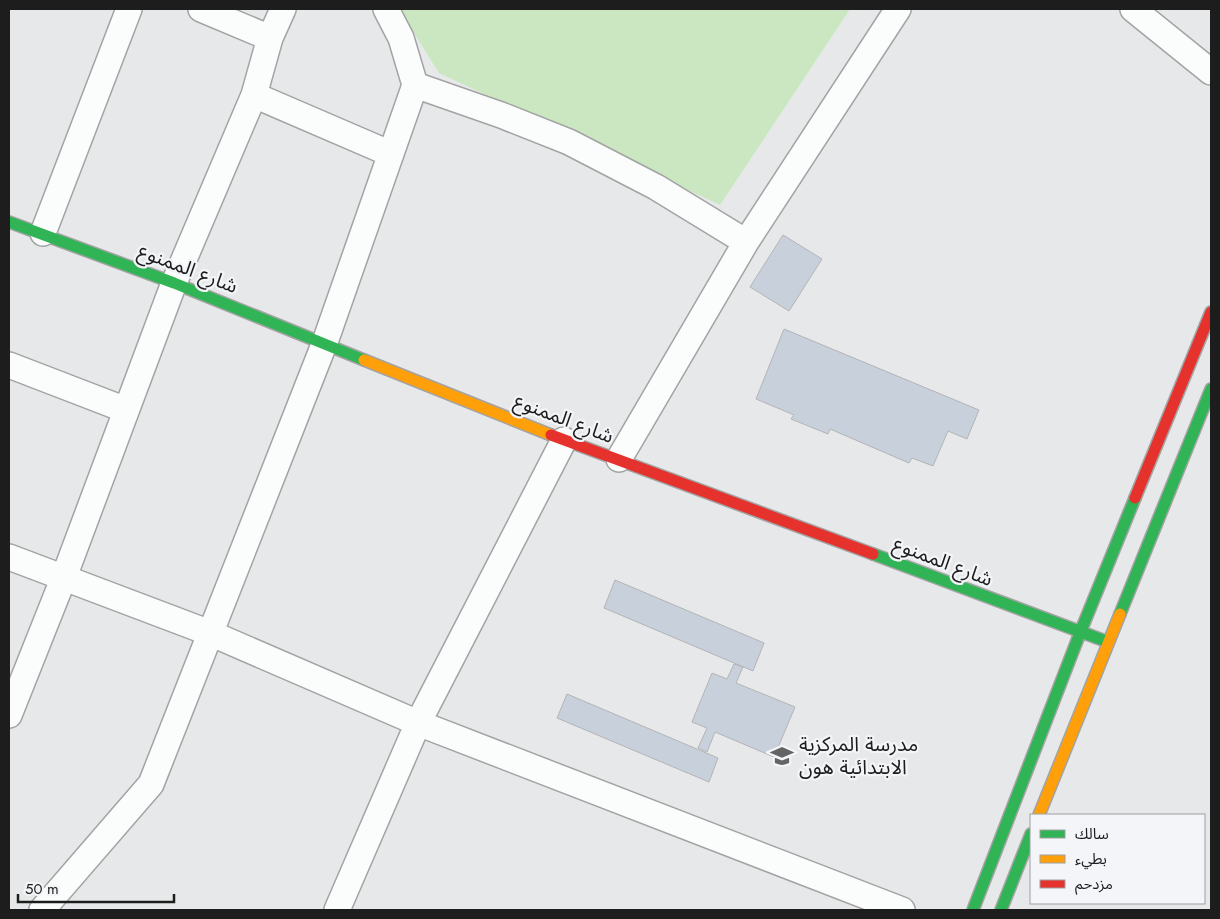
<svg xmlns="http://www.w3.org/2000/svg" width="1220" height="919" font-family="Jost,'Noto Sans Arabic',sans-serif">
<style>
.green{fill:#cae7c1}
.building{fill:#c8d0dc;stroke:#b3b4b5}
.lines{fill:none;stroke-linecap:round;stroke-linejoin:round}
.street-casing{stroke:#a3a3a4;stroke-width:28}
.fast-casing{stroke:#a3a3a4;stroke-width:14}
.slow-casing{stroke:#a3a3a4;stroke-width:14}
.jam-casing{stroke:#a3a3a4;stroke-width:14}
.street{stroke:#fbfcfc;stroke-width:25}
.fast{stroke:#30b455;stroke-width:11}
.slow{stroke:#ff9f0a;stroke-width:11}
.jam{stroke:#e5322d;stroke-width:11}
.labels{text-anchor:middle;stroke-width:4.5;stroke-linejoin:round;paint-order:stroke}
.street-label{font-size:20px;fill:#1d1d1e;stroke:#f3f5f8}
.poi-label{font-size:20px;fill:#1d1d1e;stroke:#f3f5f8;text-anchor:start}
</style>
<rect width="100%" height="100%" fill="#e7e8e9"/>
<path class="green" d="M399,9H850L720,205L439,73Z"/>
<path class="building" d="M783,235L822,259L789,311L750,287Z
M784,329L979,410L967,439L948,431L933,466L912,458L909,463L830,429L828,434L791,419L794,415L756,399Z
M615,580L764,643L753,671L604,608Z
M734,664L743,667L736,683L795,707L774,757L715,732L707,752L698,748L707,728L692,722L712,673L727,679Z
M567,694L718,758L709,782L557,718Z"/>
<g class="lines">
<defs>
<path id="street" d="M201,9L270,38
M1133,9L1211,72
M415,85L501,115L569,142L656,187L746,242
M254,95L391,154
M43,233L129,9
M9,365L126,410
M619,459L746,242L898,9
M9,557L210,633L418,723L902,910
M9,715L64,577L174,283L254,95L270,38L283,9
M42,910L151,784L325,342L415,85L401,38L386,9
M337,910L418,723L564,440"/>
<path id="fast" d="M9,222L174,283L364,360
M873,554L1108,642
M1120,614L1211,389
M973,910L1080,633L1135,498
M1001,910L1031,834"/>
<path id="slow" d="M364,360L551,435
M1039,815L1120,614"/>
<path id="jam" d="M551,435L873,554
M1135,498L1211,312"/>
</defs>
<use href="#street" class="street-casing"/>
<use href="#fast" class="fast-casing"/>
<use href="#slow" class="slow-casing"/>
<use href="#jam" class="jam-casing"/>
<use href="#street" class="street"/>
<use href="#fast" class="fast"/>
<use href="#slow" class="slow"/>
<use href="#jam" class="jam"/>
</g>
<defs>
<symbol id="school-bare" viewBox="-9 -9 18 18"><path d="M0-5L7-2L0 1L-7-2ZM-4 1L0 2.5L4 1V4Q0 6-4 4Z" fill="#646465" stroke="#f3f5f8" stroke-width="2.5" paint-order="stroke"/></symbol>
</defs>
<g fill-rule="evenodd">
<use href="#school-bare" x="766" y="740" width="32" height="32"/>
</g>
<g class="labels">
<g class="street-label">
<text transform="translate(188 268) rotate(21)" y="7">شارع الممنوع</text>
<text transform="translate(564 418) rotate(21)" y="7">شارع الممنوع</text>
<text transform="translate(943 561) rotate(21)" y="7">شارع الممنوع</text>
</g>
<g class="poi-label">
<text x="799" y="751">مدرسة المركزية<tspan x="799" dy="23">الابتدائية هون</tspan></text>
</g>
</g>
<rect width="1220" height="919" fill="none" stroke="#1d1d1e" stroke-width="20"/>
<rect x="1030" y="814" width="175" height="90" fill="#f3f5f8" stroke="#9d9fa1"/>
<rect x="1040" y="830" width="25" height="8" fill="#30b455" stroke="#9d9fa1"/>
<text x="1075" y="839" font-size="15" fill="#1d1d1e">سالك</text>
<rect x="1040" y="855" width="25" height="8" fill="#ff9f0a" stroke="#9d9fa1"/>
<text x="1075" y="864" font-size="15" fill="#1d1d1e">بطيء</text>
<rect x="1040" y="880" width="25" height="8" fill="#e5322d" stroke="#9d9fa1"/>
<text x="1075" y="889" font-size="15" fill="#1d1d1e">مزدحم</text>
<path d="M18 894v8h156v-8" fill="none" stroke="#1d1d1e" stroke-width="2.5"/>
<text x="25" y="894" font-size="15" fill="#1d1d1e" stroke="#f3f5f8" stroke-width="4" paint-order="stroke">50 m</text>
</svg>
